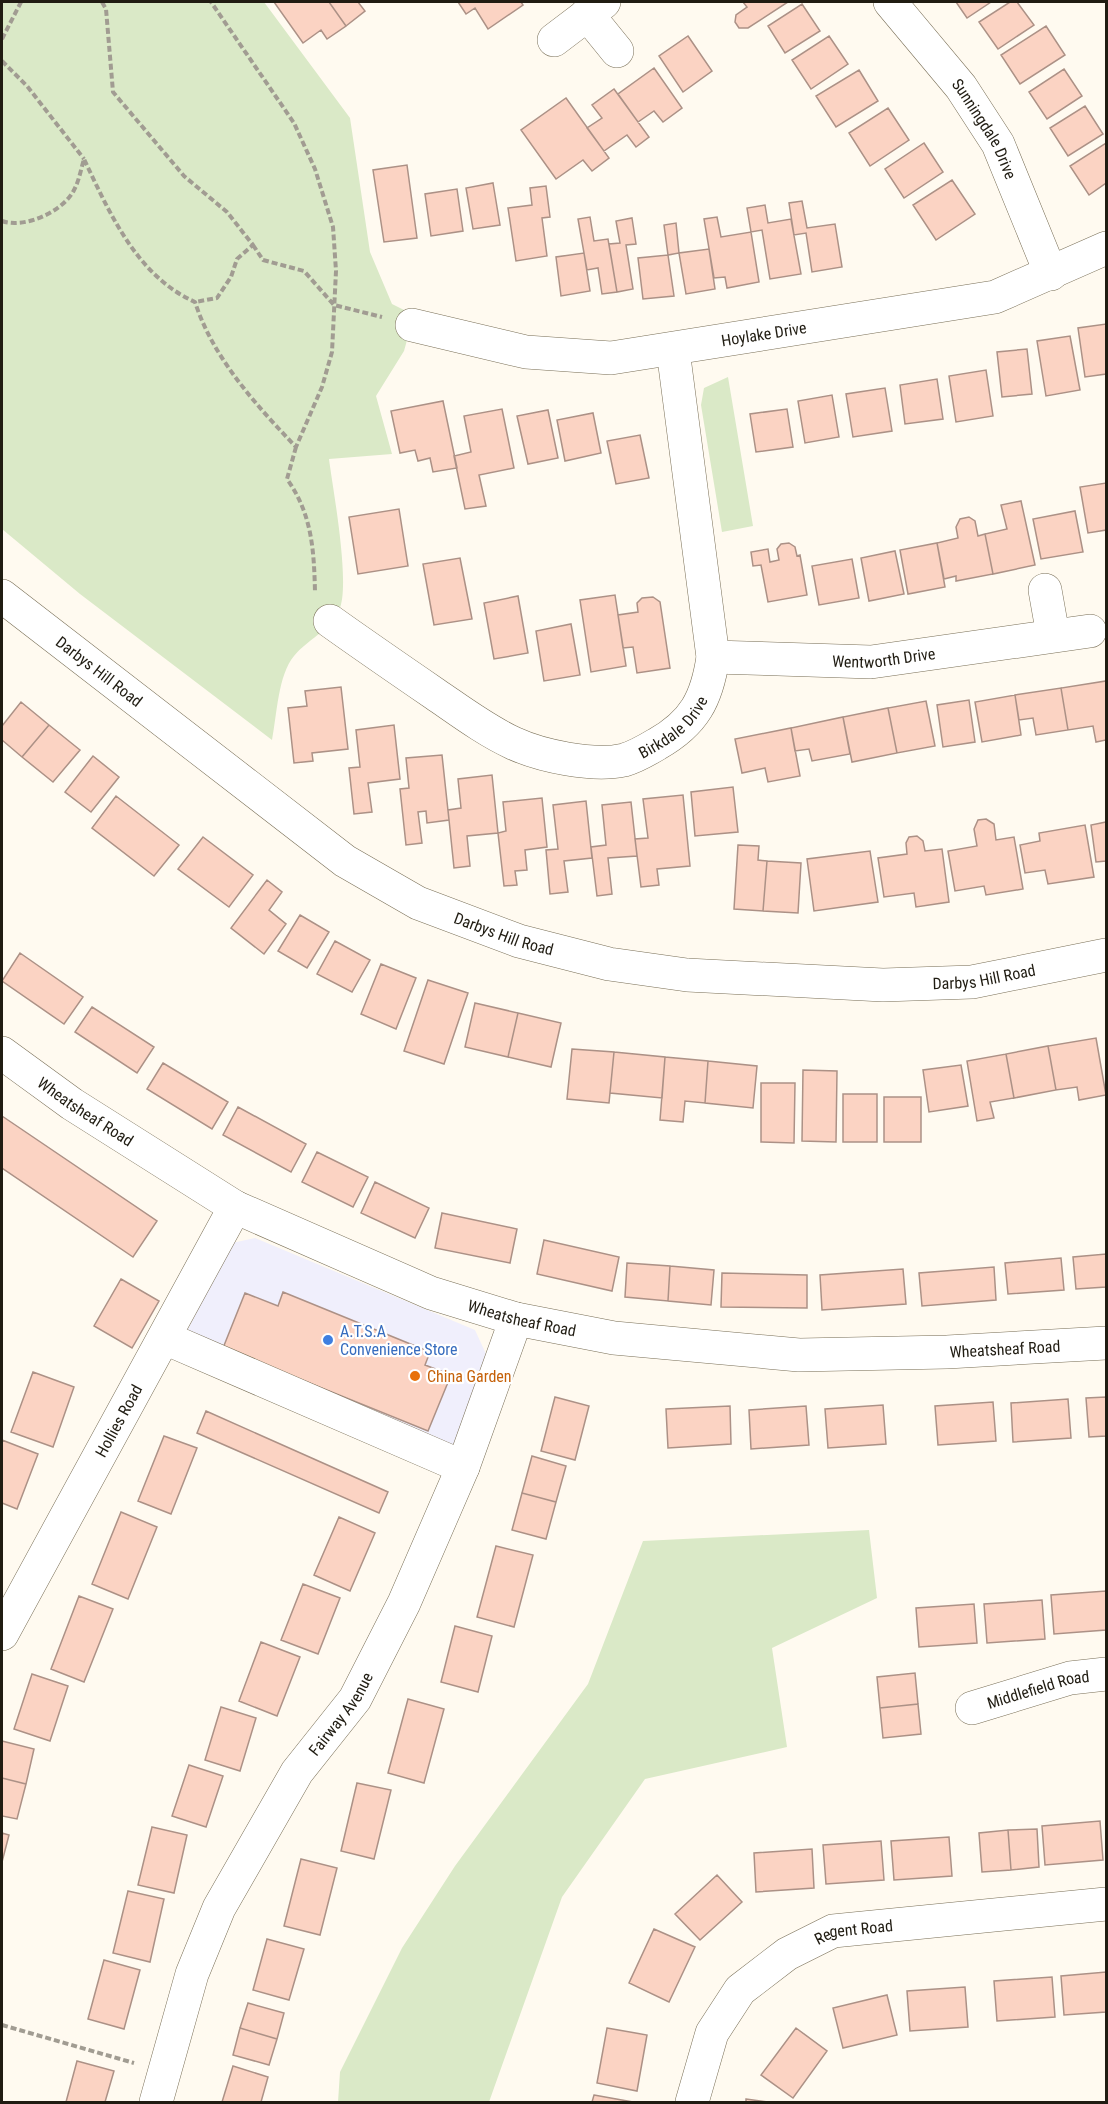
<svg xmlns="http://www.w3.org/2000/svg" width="1108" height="2104" font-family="'Roboto Condensed',sans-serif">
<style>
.commercial{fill:#f0effc}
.green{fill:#dae9c7}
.building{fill:#fbd3c3;stroke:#ac9186;stroke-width:1.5}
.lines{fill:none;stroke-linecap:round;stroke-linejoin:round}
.minor-casing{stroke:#796f57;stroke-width:34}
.path{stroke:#a19c92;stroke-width:4;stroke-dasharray:6 3;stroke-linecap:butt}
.minor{stroke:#fff;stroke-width:33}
.shop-dot{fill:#3f7fe0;stroke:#fff;stroke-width:2}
.food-dot{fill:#e8710a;stroke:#fff;stroke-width:2}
.labels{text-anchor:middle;stroke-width:4.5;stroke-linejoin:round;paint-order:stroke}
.street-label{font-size:16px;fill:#201c12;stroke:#fff}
.shop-label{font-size:16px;fill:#366cbe;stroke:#fff;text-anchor:start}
.food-label{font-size:16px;fill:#c56008;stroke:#fff;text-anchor:start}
</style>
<rect width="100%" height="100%" fill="#fffaf0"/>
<path class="commercial" d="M255,1238L475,1330L486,1354L465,1438L450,1451L184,1337L232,1243Z"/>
<path class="green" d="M2,2H264L350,118L370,252L392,304L414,315L404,351L376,396L392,454L329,459C333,490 351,586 339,610C327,633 308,639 294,656C278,675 277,715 272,740L80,594L2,529Z
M728,377L753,526L722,532L701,405L704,388Z
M869,1530L877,1598L772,1648L787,1747L645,1779L562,1897L489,2102H338L340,2072L402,1948L455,1866L588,1684L643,1541Z"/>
<path class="building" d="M274,2H329L346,26L327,39L321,30L303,43Z
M329,2H358L365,11L346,26Z
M458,2H521L523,5L488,29L475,8L466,14Z
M743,2H788L748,28H739L735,22L736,15L747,7Z
M956,2H991L967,18Z
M1010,2H1017L1034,25L998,49L979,22Z
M802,4L820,31L785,53L768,26Z
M1046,26L1065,55L1020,84L1001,55Z
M688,36L712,71L683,92L659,56Z
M829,36L848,64L811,89L792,60Z
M654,68L682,108L663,122L654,111L638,122L618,94Z
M1064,69L1082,96L1047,119L1029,92Z
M859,70L878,101L836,127L816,96Z
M614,89L649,137L636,147L627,135L604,151L587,128L602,118L592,105Z
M566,98L609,158L592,171L583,160L556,179L521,130Z
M1085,106L1103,134L1068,156L1050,128Z
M888,108L909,140L870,166L849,133Z
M924,143L943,172L904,198L885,169Z
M1106,143V183L1089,195L1070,166Z
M407,165L417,238L384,242L373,170Z
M952,180L975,214L936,240L913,205Z
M493,183L500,225L473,229L466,188Z
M546,186L550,217L542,218L547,256L516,261L508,208L532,205L530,188Z
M457,189L463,231L431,236L425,194Z
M802,201L807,228L835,224L842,267L812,272L806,233L794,235L789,203Z
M765,205L768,223L791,219L801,274L770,279L762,230L751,232L747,208Z
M590,217L594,241L608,239L617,292L602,294L598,268L587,270L578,219Z
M717,217L721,237L751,232L759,282L727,288L725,277L714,278L704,219Z
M632,218L636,244L626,245L633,289L617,292L609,244L620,243L616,221Z
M676,223L679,253L668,255L664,225Z
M709,249L715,289L686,294L679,253Z
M584,253L590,291L561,296L556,257Z
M668,255L674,296L643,299L638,258Z
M1106,324V374L1085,377L1078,328Z
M1070,336L1080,390L1046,396L1037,341Z
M1027,349L1032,394L1002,397L997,352Z
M986,370L993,416L956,422L949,376Z
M937,379L943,419L905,424L900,385Z
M885,388L892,431L853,437L846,394Z
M832,395L839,437L805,443L798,401Z
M443,401L457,468L433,472L430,458L418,461L415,450L400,453L391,411Z
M502,409L514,468L479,475L486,506L465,509L454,456L471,452L464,416Z
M787,409L793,447L756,452L750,414Z
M548,410L558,458L528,464L517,416Z
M593,413L601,453L565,461L557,420Z
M640,435L649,478L616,484L607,441Z
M1106,483V530L1088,533L1080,487Z
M1021,501L1035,565L993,574L985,534L1007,529L1001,505Z
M399,509L408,566L358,574L349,517Z
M1075,511L1083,552L1041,559L1033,519Z
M969,517L975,521L978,536L985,534L993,574L956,581V576L944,579L937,543L958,538L956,527L960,519Z
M789,543L795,547L797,556L800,555L807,595L768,602L761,565L753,566L751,552L768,549L770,562L779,560L777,549L781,544Z
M937,543L945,587L908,594L900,550Z
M895,551L904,594L869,601L861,558Z
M460,558L472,619L434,625L423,564Z
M852,559L859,598L819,605L812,566Z
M615,595L626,666L591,672L580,600Z
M518,596L528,653L494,659L484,603Z
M653,597L660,602L670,668L637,673L633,647L623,648L618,615L638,612L637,603L642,598Z
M571,624L580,675L544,681L536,631Z
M1106,681V740L1096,742L1093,726L1068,730L1061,688Z
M341,687L348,749L312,753L313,761L294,763L288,708L307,706L305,691Z
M1061,688L1068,730L1036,735L1033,718L1019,720L1015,695Z
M1015,695L1021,735L982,742L975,702Z
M969,700L975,742L943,747L937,705Z
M926,701L935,746L897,753L888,708Z
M21,702L49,725L22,757L2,740V726Z
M888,708L897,753L852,762L843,717Z
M843,717L850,754L812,761L809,749L795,751L791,728Z
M49,725L80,750L53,782L22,757Z
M394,725L400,779L368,783L372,812L354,814L349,768L360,767L356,730Z
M791,728L800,776L768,782L765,768L742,773L735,739Z
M442,755L449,820L427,823L426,811L418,812L422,843L406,845L400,789L409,788L406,758Z
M93,756L119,777L91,812L65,792Z
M492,775L498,833L467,836L470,866L454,868L448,810L461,808L458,779Z
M733,787L738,832L695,836L691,792Z
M683,795L690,866L657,869L659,885L641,887L635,839L648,838L643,799Z
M116,796L179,845L154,876L92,828Z
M542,798L547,847L525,850L527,870L515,871L517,885L504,886L498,833L506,831L503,802Z
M586,801L592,858L564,861L568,892L550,894L546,850L558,849L553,805Z
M631,802L637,856L608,858L612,894L597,896L591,847L606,845L602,805Z
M986,819L994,824L996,840L1014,837L1023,889L986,895L984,886L955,891L948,851L977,846L974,829L978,820Z
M1106,822V861L1096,862L1091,825Z
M1085,825L1094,877L1048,884L1045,870L1025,873L1020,845L1040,841L1039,833Z
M917,836L923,841L925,851L942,849L949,902L916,907L914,893L884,897L878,858L907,854L906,843L909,837Z
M203,837L253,875L229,907L178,869Z
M738,845L759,846L758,860L767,861L763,911L734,909Z
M870,851L878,902L814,911L807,859Z
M767,861L801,863L798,913L763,911Z
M267,880L282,892L269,910L286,924L264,954L231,928Z
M300,915L329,932L307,968L278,951Z
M335,941L370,960L352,992L317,974Z
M20,953L83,997L64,1024L2,981Z
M381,964L416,978L396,1029L361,1014Z
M428,980L468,993L444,1064L404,1051Z
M475,1003L518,1013L508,1057L465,1047Z
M92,1007L154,1047L137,1073L75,1032Z
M518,1013L561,1023L551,1067L508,1057Z
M1096,1038L1106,1095L1079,1100L1077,1087L1056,1090L1048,1046Z
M1048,1046L1056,1090L1014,1098L1006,1054Z
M572,1049L614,1052L609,1103L567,1099Z
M614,1052L665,1057L662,1098L610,1093Z
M1006,1054L1014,1098L990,1102L994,1118L977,1121L967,1061Z
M665,1057L708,1061L705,1103L685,1101L683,1122L660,1120Z
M708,1061L757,1066L753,1108L705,1103Z
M163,1063L228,1102L212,1129L147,1089Z
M961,1065L968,1106L929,1112L923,1070Z
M803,1070L837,1071L836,1142L802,1141Z
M761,1083H795L794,1143L761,1142Z
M843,1094H877V1142H843Z
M884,1097H921V1142H884Z
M238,1107L306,1144L291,1172L223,1135Z
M2,1116L157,1221L133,1257L2,1168Z
M317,1152L368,1177L353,1207L302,1182Z
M375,1182L429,1208L415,1238L361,1213Z
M442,1213L517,1229L510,1263L435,1248Z
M544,1240L619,1257L612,1291L537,1274Z
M1106,1254V1287L1076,1289L1073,1257Z
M1061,1258L1064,1290L1008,1294L1005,1263Z
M627,1263L670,1266L668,1301L625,1297Z
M670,1266L714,1270L711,1305L668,1301Z
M994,1267L996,1300L922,1306L919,1273Z
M903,1269L906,1304L822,1310L820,1275Z
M722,1273L807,1275V1308L721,1307Z
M121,1279L159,1301L132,1348L94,1326Z
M283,1292L430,1352L425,1365L451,1375L428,1431L223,1348L245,1293L278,1306Z
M33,1372L74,1387L53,1447L11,1432Z
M555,1397L589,1406L575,1460L541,1451Z
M1106,1397V1436L1089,1437L1086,1398Z
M1068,1399L1071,1438L1013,1442L1011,1403Z
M993,1402L996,1441L938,1445L935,1406Z
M883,1405L886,1444L828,1448L825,1409Z
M730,1406L731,1444L668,1448L666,1409Z
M806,1406L809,1445L751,1449L749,1410Z
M206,1411L388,1492L379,1513L197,1433Z
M164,1436L197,1448L171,1514L138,1501Z
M2,1440L38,1454L17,1509L2,1503Z
M532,1456L566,1466L556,1502L522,1493Z
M522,1493L556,1502L546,1539L512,1530Z
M121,1512L157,1527L128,1599L92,1584Z
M339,1517L375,1533L350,1591L314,1575Z
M496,1546L533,1555L514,1627L477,1617Z
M303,1584L340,1598L318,1654L281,1640Z
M1106,1591V1630L1054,1634L1051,1595Z
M79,1596L113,1609L84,1682L51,1669Z
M1042,1600L1045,1639L987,1643L984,1604Z
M974,1604L977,1643L919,1647L916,1608Z
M455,1626L492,1636L478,1692L441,1682Z
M261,1642L300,1657L277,1716L239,1701Z
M915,1673L918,1704L880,1708L877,1677Z
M32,1674L68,1686L50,1741L14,1729Z
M408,1699L444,1709L424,1783L388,1773Z
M918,1704L921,1734L883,1738L880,1708Z
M221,1707L256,1718L240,1771L205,1760Z
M2,1741L34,1749L26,1784L2,1778Z
M189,1765L223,1776L206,1827L172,1816Z
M2,1778L26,1784L17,1819L2,1816Z
M357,1783L391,1790L374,1859L341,1851Z
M1100,1821L1103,1860L1045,1865L1042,1826Z
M152,1827L187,1835L174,1893L138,1885Z
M1037,1829L1039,1867L1011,1870L1008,1830Z
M1008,1830L1011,1870L982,1872L979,1833Z
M2,1833L9,1835L2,1862Z
M949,1837L952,1876L894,1880L891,1841Z
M881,1841L884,1880L826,1884L823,1845Z
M812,1849L814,1888L756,1892L754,1853Z
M301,1859L337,1868L320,1935L284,1926Z
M717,1875L742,1902L700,1940L675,1914Z
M128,1891L164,1899L150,1962L113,1953Z
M654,1929L695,1947L669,2002L629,1983Z
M267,1939L304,1949L289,2000L253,1990Z
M104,1960L140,1970L124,2029L88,2019Z
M1106,1972V2012L1064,2015L1061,1976Z
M1052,1977L1055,2017L997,2021L994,1981Z
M965,1987L968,2027L910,2031L907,1991Z
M887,1995L897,2035L843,2048L833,2008Z
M248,2003L284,2013L277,2039L240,2028Z
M240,2028L277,2039L269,2065L233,2055Z
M607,2028L647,2035L637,2091L597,2083Z
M796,2028L827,2051L793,2098L761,2075Z
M77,2061L114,2071L105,2102H66Z
M233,2066L268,2077L261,2102H222Z
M594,2095L633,2102H592Z
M746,2099L768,2102H746Z"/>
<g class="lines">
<defs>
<g id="minor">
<path id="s1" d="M890,2L961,87L998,144L1051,274"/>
<path d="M587,14L617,51"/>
<path d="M554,40L604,2"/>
<path id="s2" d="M412,325L526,352L611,358L995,297L1106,248"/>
<path d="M1045,590L1053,635"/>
<path id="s3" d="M2,596L345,861L418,903L519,941L609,964L687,975L883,985L972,982L1106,955"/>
<path id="s4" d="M330,621C365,646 400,670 435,694C460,711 485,730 513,743C541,756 593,767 624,760C635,757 647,750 657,744C694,723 707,699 713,657L673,350"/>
<path id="s5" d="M713,657L871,662L1090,631"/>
<path id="s6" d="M2,1053L72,1104L235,1207L431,1293L516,1319L614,1338L799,1355L947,1352L1106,1343"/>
<path d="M165,1338L463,1467"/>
<path id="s7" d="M2,1634L235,1207"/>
<path id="s8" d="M972,1708L1070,1678L1106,1674"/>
<path id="s9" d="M156,2102L192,1974L219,1908L297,1772L355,1699L404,1603L463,1467L516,1319"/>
<path id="s10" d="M692,2102L712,2033L740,1990L787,1954L833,1931L1106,1904"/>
</g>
</defs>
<use href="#minor" class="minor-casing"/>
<path class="path" d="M102,2L106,9L113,92L184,176L227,212L253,245L237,259L231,277L217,298L195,302
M2,39L21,2
M2,61L27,86L84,159
M2,221C24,229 63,212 74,190C79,181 81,169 84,159C110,214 137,276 195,302C213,358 256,405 296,447L322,387L332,352L336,271L333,227L315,169L294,123L211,2
M253,245L263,260L304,271L334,305L382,317
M296,447L287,479C312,514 314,550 315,592
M2,2025L134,2063"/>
<use href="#minor" class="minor"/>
</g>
<circle class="shop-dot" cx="328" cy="1340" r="6"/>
<circle class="food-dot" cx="415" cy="1376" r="6"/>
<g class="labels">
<g class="street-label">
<text dy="6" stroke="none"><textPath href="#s1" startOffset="159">Sunningdale Drive</textPath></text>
<text dy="6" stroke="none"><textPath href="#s2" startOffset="357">Hoylake Drive</textPath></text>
<text dy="6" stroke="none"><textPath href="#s5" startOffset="171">Wentworth Drive</textPath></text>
<text dy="6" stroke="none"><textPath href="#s3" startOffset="123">Darbys Hill Road</textPath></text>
<text dy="6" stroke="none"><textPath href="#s4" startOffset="394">Birkdale Drive</textPath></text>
<text dy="6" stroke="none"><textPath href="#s3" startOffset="609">Darbys Hill Road</textPath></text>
<text dy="6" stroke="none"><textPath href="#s3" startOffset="1095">Darbys Hill Road</textPath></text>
<text dy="6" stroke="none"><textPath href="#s6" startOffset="102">Wheatsheaf Road</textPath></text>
<text dy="6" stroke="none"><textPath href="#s6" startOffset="588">Wheatsheaf Road</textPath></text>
<text dy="6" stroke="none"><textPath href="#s6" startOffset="1074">Wheatsheaf Road</textPath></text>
<text dy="6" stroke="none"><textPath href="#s7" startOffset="243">Hollies Road</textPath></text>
<text dy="6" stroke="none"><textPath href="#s8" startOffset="69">Middlefield Road</textPath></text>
<text dy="6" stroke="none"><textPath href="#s9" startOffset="434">Fairway Avenue</textPath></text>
<text dy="6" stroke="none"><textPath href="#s10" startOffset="254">Regent Road</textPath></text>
</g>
<g class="shop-label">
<text x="340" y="1337">A.T.S.A<tspan x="340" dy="18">Convenience Store</tspan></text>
</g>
<g class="food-label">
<text x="427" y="1382">China Garden</text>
</g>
</g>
<rect width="1108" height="2104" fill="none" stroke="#201c12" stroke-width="6"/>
</svg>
